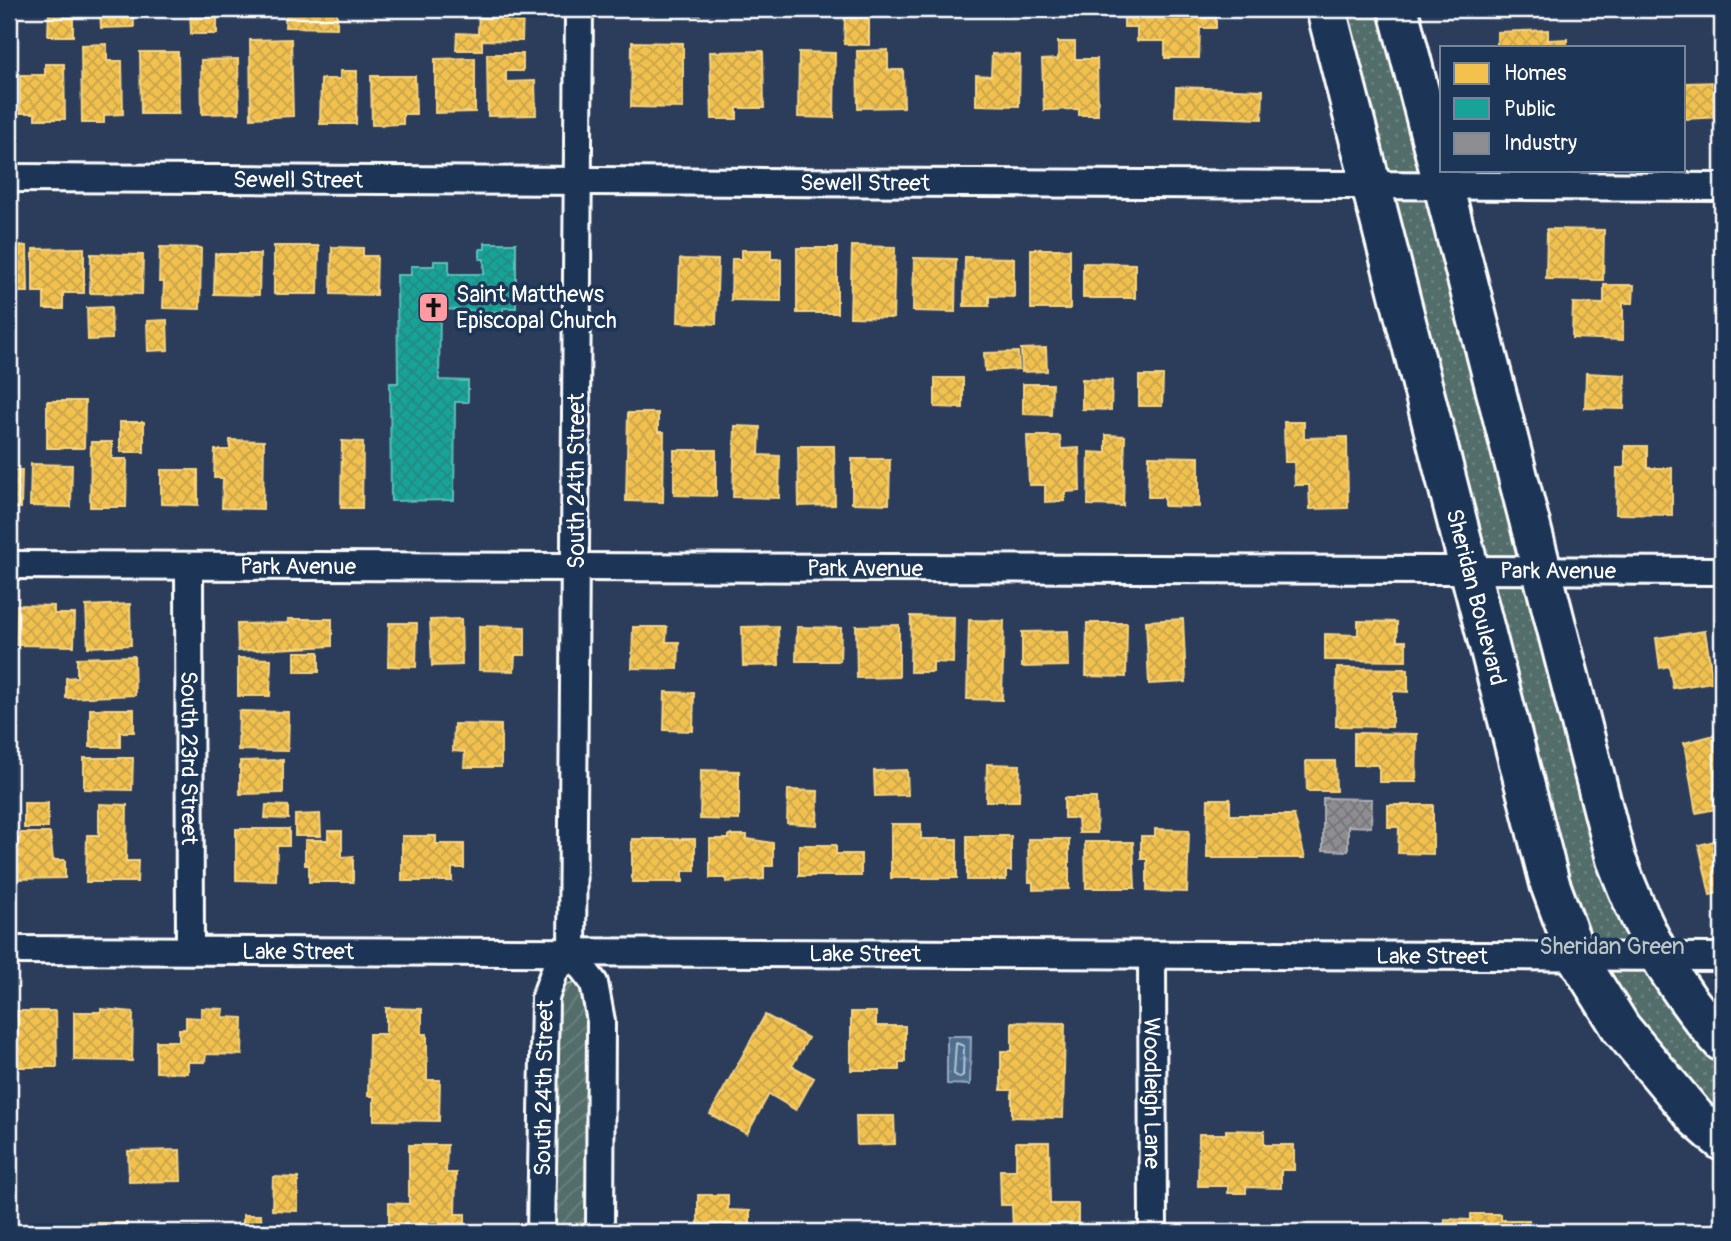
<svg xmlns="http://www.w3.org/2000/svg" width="1731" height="1241" font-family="Pangolin,sans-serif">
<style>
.park{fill:url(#park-dots);stroke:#a9b6b5;stroke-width:2}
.garden{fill:url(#garden-furrows);stroke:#a9b6b5;stroke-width:2}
.water{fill:url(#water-ripples);stroke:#95a8bc;stroke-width:2}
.homes{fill:url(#homes-cross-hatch);stroke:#f6d483;stroke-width:2}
.public{fill:url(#public-cross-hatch);stroke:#5dbfb7;stroke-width:2}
.industry{fill:url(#industry-cross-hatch);stroke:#afafb3;stroke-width:2}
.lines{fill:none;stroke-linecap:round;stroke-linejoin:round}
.shore{stroke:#b8c5d2;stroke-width:2}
.street-casing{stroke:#fff;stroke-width:32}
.secondary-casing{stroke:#fff;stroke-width:44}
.street{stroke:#1d3557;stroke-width:26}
.secondary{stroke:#1d3557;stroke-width:38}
.labels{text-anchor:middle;stroke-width:7;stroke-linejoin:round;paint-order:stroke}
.street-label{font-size:23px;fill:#fff;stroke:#1d3557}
.poi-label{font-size:23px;fill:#fff;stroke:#1d3557;text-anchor:start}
.park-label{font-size:23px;fill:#bac5c4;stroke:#1d3557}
</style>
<defs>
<pattern id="park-dots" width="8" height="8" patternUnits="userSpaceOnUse" patternTransform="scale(1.75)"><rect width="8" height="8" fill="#536d6b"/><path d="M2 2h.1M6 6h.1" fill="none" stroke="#6d8381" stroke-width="1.8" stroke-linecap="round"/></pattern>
<pattern id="garden-furrows" width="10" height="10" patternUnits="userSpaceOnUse" patternTransform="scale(1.75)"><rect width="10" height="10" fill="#536d6b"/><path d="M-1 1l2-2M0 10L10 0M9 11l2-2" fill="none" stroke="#6d8381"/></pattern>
<pattern id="water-ripples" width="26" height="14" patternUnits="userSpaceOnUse" patternTransform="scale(1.75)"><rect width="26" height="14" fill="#4e6e8f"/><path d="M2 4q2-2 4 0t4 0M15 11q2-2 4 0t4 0" fill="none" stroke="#6984a0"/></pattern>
<pattern id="homes-cross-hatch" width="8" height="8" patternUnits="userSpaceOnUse" patternTransform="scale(1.75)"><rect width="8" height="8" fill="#f2c14e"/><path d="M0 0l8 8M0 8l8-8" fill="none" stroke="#c8a44e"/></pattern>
<pattern id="public-cross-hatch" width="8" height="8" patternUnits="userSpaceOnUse" patternTransform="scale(1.75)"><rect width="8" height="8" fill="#17a398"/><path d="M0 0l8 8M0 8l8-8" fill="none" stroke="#278981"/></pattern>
<pattern id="industry-cross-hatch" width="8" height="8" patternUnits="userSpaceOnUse" patternTransform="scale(1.75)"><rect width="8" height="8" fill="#8d8d92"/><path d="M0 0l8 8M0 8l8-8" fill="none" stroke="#76767a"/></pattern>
</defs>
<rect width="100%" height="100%" fill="#2b3d5b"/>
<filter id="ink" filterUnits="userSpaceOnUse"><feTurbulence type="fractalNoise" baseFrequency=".0143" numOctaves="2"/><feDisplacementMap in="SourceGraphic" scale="14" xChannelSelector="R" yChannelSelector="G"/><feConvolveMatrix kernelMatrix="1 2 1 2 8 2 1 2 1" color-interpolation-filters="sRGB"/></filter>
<g filter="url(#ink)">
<path class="park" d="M1326,9H1398L1616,859L1722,1042V1141L1577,957Z"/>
<path class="garden" d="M571,983H580L588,1001V1232H551L554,999L563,985Z"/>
<path class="water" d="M947,1036H971L970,1085L947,1084Z"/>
<path class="homes" d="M49,9L73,10V36H48Z
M100,9H133L134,27L101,28Z
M190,9H217V34H191Z
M286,9H337V28L285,27Z
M479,9H523L522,41L482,40V50H456L457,33L478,34Z
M673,9H700V15L673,14Z
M819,9H845V15H819Z
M1124,9H1216V28H1200L1199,58H1165V41H1137V27H1124Z
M1477,9H1527V14L1477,13Z
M845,16L869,17V45L844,44Z
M1548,30V40L1567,39V47H1497V32Z
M291,39L293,116L251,118L250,40Z
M632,42L683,43V108L631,107Z
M1058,42H1075V59H1097L1098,115H1079V109L1044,110L1042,60L1058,59Z
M107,44V61H122L123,114L104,115V123H82L81,45Z
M888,50V70H903L904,107L858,108L857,51Z
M763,51L764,108H737V119H712L710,52Z
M140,52H178L179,114H141Z
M799,52L835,53L834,118L798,117Z
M487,54H523V71H506V82L535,81L536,115L488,116Z
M992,54L1020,55L1019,106L976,105V75L991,76Z
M475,58V112L435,113V59Z
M238,59L239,113L202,114L201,60Z
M45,64H64L65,119H35V113H20V75H45Z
M340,71H357L356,124H320L321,79H340Z
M371,76H415L416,114H403V124L372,125Z
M1722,82V117L1684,119V83Z
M1176,87L1263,90L1262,119L1175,116Z
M1547,229L1604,230L1603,280L1546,279Z
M9,246H27L28,292H9Z
M274,246H319L318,294H274Z
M852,246L895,247L893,318L850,317Z
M160,247L201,248L200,309L163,308L164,282H159Z
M332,247L363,248V256H377L376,295L331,294Z
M84,248V293H63V309H44V292H33V249Z
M797,248H837V313H797Z
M1031,249H1070V309H1031Z
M742,250H771V259H781V301L731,300L732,259H742Z
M91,254L143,255L142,294L90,293Z
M215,254H260L259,295L214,294Z
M965,257L1014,258V297L989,296V306H964Z
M914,258L956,259L955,312L913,311Z
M680,259L718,260L716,324L678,322Z
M1083,263L1135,264V298H1083Z
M1604,285H1634L1633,303H1623V340L1572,338L1573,303L1604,304Z
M111,307L112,339L88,340L87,308Z
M167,320L168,350L148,351L147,321Z
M1713,327H1722V351H1714Z
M1046,348L1047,371L1022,372L1021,349Z
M1018,352L1019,369L985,371L984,353Z
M1586,373L1625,375L1624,409L1585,408Z
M1139,376H1163L1162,406H1139Z
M935,378H963V408L935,407Z
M1082,379L1112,380L1111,410L1082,409Z
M1023,384H1052L1051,415L1023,414Z
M47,401H85L84,448H47Z
M628,413H658V432H664L663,502L626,501Z
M120,422H144V452H120Z
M1284,422H1304V438L1347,437L1348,508L1310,509L1309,485H1295L1294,462H1285Z
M735,426L760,427L759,455L780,456L779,498L733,497Z
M1106,435L1125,436L1123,506L1088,505L1089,452L1106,453Z
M1027,436H1060L1061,449L1079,448L1080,491L1065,492V501L1045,502V485H1029Z
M230,440L264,441L263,509L222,508L223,478H214L215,450H230Z
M342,441L363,442L362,508H341Z
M91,442H112V459H127L126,507H90Z
M798,446H834L835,505L799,506Z
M1625,446H1647V468H1672V515L1616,514L1617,468H1625Z
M674,450H716V496L674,495Z
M1149,456L1199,457V507L1164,506V497H1148Z
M852,459H890L889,504L852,503Z
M31,464L72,465L71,507L30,506Z
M9,470H22L21,508H9Z
M161,470H198V505L161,504Z
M130,604L131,645L88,647L86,606Z
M17,605L54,606V614H75L74,646L16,645Z
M911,616L954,617L953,663L933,662V672H910Z
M288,619H332V646L238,651L237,624L289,623Z
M461,619L462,665L432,666L430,620Z
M1183,619L1186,682L1149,684L1146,621Z
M969,620L1004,621L1002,700L967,699Z
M1358,621L1397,622V641H1406V661L1325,660V634L1358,635Z
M389,623H417L416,667L388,666Z
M1087,623H1127L1126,677L1086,676Z
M899,625V677L857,678L856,626Z
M479,626L525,627V655H515L514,671L479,670Z
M778,626L779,665L743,666L742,627Z
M633,627H667L666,642H679L678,669L632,668Z
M797,627L841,628L840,661H796Z
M1068,631L1069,666L1022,667V632Z
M1705,631L1713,682L1673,688L1669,666L1660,668L1656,638Z
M295,652H319V672H295Z
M134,656L135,695L66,698V678L77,677V658Z
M238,658L271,659L270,696H238Z
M1337,668L1408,669V692L1392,691V727L1336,726Z
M665,692L694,693L693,731L664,730Z
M90,709H134V732H120V747H90Z
M239,711L289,712L288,751L238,750Z
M454,724L501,725V767H464L465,752L453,751Z
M1354,733L1417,734L1416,782H1379V765H1354Z
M1722,733V788L1713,790L1716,809L1696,813L1684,743Z
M84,758H133L132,790L84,789Z
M283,760V793L240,794V761Z
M1306,761H1335L1336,791H1307Z
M987,764L1020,765L1019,801H986Z
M701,770L739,771V820L700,819Z
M907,770L908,795L875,796L874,771Z
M788,790L818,791L817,825L787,823Z
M1064,798H1096L1097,833H1079L1078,818H1064Z
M1208,799H1230V815H1294L1305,858H1207Z
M24,803H48V828H24Z
M99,804L127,805L126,861H138L137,882H86L87,835H99Z
M266,805L288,806V819L265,818Z
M1388,805H1433V854L1398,853L1399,827H1388Z
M320,814L321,836H295V815Z
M891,824H921V839H957V878H891Z
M236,829H289V846H277L276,881L236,880Z
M1155,829L1189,830L1187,892L1147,891V859H1141V836H1155Z
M328,831H342V857L353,856V882H309V865H305V840H328Z
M20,833H50L53,860H65V878L16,879V840L20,839Z
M729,835H747V839L773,843V866H764V879L726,882V878H710V839H729Z
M402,836H436V844H464V868H452V881H402Z
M967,836H1011V871H1006V880H967Z
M632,839H695V871H683V882H632Z
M1028,839H1069V889L1033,890V882H1029Z
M1722,839V892L1710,895L1699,845Z
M1085,842H1133L1135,888H1086Z
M799,845H836V854H861V876H799Z
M201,1008L224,1009L223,1017L243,1018L242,1055L206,1054L205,1062H188V1073L156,1072V1041H179V1029H186V1017L201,1018Z
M386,1008L422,1009V1034H427V1080H440L439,1121L374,1120V1096H368L369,1034H386Z
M101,1009L133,1012L132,1061L74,1060V1012H101Z
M14,1011H56L57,1067H14Z
M851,1012H876V1026H905V1062H899V1070H851Z
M765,1015L808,1038L792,1066L814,1078L796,1110L769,1094L747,1134L710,1114Z
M1012,1022L1065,1023L1063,1118L1012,1117V1090H1001V1051H1012Z
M856,1116H894L895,1144L857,1145Z
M1226,1130L1264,1131V1145H1294V1170H1281V1188L1246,1187V1193H1228V1186H1198L1199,1134H1226Z
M1016,1142H1049L1050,1204H1078V1232H1013L1012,1205H1001L1000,1170H1016Z
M409,1145H447L446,1173H456L455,1214H465V1232H389V1203L409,1204Z
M180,1150L181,1181L129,1182L128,1151Z
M273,1177L298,1178V1211L272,1210Z
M698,1195H728V1210L750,1211V1232H698Z
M1471,1214H1501V1220H1529V1232H1444L1445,1219L1471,1220Z
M243,1215H261L262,1228L286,1227V1232H243Z
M73,1223H127V1232H73Z
M179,1227L232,1229V1232H178Z"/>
<path class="public" d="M485,243H516V308H503V312L440,309L439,380L468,381V402H455L454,500L391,501L390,383H398L397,275H411V266H434V261H449V274H484V259H480V249H485Z"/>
<path class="industry" d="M1323,798L1372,799L1371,827L1348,826V851L1323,850Z"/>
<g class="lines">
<path class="shore" d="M956,1043L964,1046L963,1075L960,1078L954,1074Z"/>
<defs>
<g id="street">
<path d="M579,9L572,954L594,983L601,1021L600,1232"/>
<path id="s1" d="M9,178L1722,187"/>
<path id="s2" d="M9,565L1722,571"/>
<path id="s3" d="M189,566L190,950"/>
<path id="s4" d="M9,950L1722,957"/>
<path id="s5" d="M1152,955L1153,1232"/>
<path id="s6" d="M541,1232L545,998L555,970L572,954"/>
</g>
<g id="secondary">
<path id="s7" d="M1326,9L1550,884L1577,957L1621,1028L1697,1119L1722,1141"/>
<path d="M1398,9L1616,859C1644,933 1669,982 1722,1042"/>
</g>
</defs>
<use href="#street" class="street-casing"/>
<use href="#secondary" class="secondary-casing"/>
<use href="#street" class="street"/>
<use href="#secondary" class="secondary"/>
</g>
</g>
<defs>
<symbol id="church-square" viewBox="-11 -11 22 22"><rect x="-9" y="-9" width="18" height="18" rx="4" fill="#ff9aa2" stroke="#1d3557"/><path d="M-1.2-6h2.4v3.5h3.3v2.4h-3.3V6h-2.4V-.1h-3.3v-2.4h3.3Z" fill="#111"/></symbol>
</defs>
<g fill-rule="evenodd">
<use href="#church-square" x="416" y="290" width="35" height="35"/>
</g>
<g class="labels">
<g class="street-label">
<text dy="8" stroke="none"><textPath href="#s1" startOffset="289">Sewell Street</textPath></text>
<text dy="8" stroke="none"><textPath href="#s1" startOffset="856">Sewell Street</textPath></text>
<text transform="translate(576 481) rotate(-90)" y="8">South 24th Street</text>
<text dy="8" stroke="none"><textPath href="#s2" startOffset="289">Park Avenue</textPath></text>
<text dy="8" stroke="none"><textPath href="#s2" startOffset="856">Park Avenue</textPath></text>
<text dy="8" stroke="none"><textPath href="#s2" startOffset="1549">Park Avenue</textPath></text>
<text dy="8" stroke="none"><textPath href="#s7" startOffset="607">Sheridan Boulevard</textPath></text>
<text dy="8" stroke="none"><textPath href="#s3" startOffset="192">South 23rd Street</textPath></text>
<text dy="8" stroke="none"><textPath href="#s4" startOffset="289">Lake Street</textPath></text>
<text dy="8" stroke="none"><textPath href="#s4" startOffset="856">Lake Street</textPath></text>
<text dy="8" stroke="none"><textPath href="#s4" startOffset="1423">Lake Street</textPath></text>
<text dy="8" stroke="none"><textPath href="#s6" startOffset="144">South 24th Street</textPath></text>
<text dy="8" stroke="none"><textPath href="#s5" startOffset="138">Woodleigh Lane</textPath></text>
</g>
<g class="poi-label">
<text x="456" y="302">Saint Matthews<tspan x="456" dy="26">Episcopal Church</tspan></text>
</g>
<g class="park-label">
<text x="1612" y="954">Sheridan Green</text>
</g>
</g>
<rect width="1731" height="1241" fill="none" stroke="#1d3557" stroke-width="35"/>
<rect x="18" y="18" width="1696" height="1206" fill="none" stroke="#fff" stroke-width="2.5" filter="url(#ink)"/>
<rect x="1440" y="46" width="245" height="126" fill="#1d3557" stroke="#77869a" stroke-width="2"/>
<rect x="1454" y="63" width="35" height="21" fill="#f2c14e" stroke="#77869a" stroke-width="2"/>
<text x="1504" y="80" font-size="21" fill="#ffffff">Homes</text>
<rect x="1454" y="98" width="35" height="21" fill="#17a398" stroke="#77869a" stroke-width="2"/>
<text x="1504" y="116" font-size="21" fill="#ffffff">Public</text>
<rect x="1454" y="133" width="35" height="21" fill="#8d8d92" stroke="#77869a" stroke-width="2"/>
<text x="1504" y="150" font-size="21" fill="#ffffff">Industry</text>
</svg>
